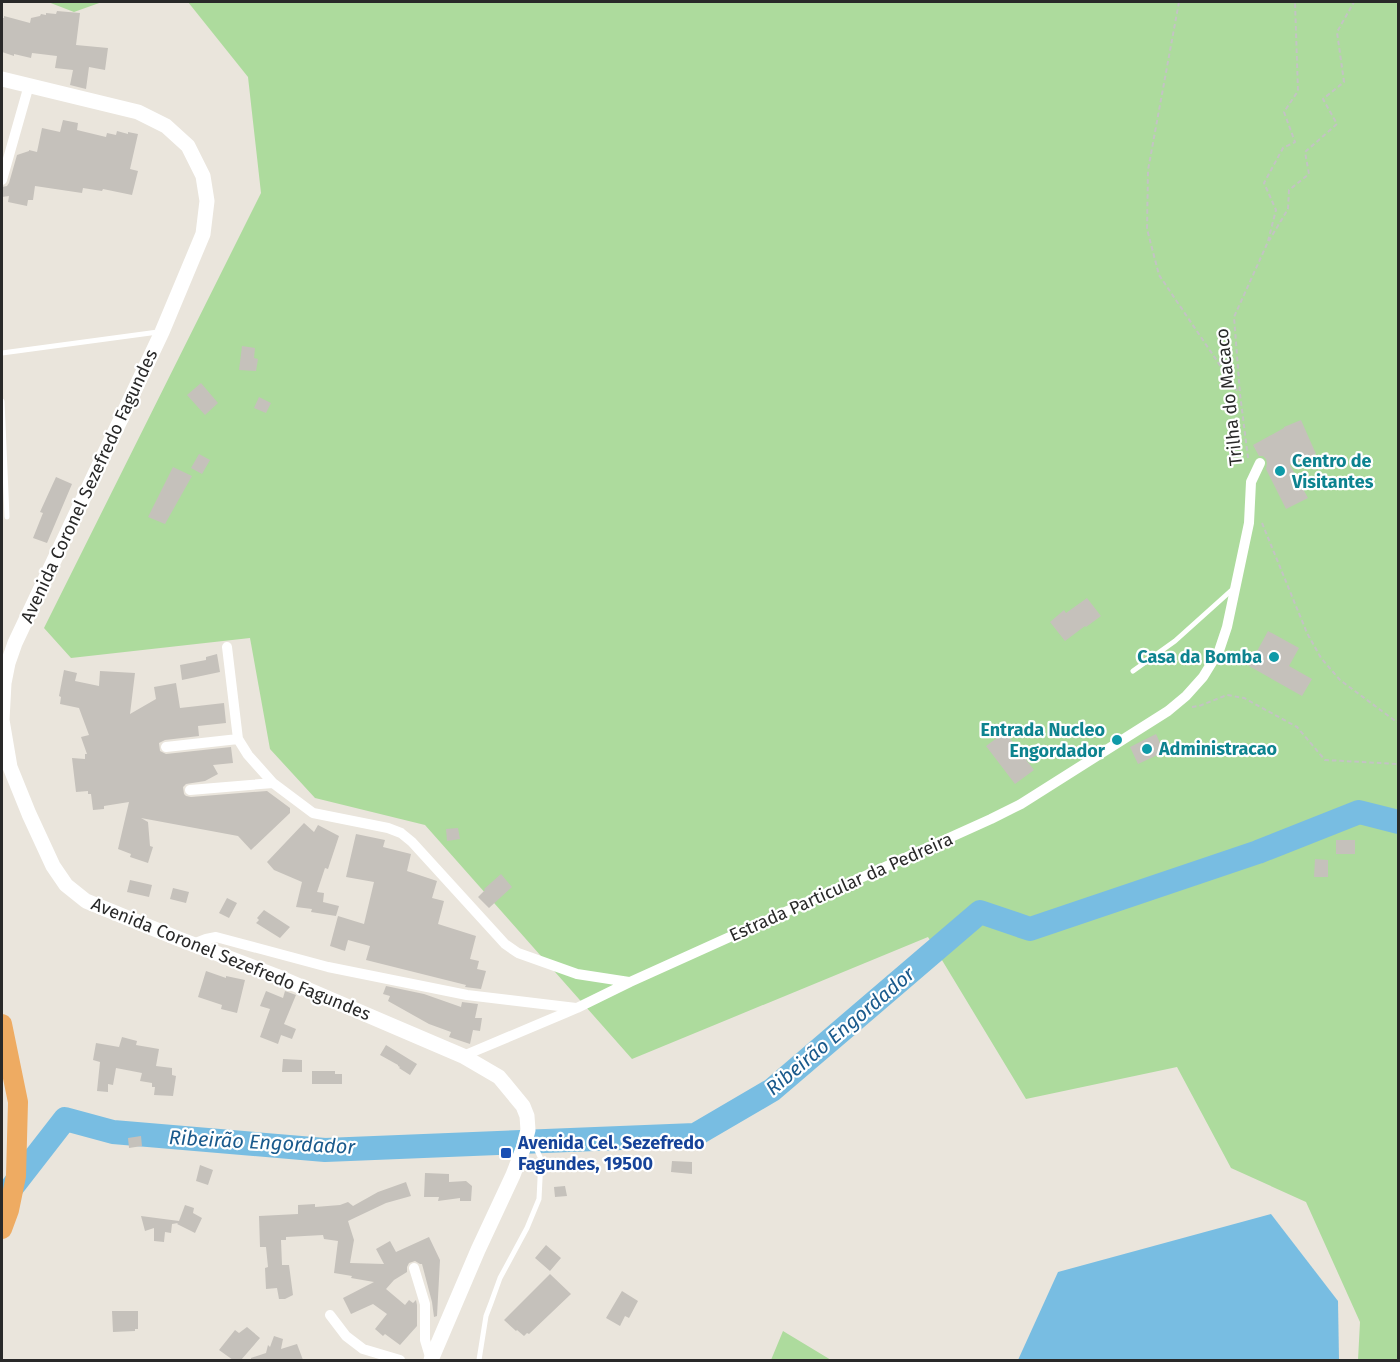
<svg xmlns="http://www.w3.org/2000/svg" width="1400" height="1362" font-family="'Fira Sans',sans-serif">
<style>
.green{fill:#addb9d}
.water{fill:#78bde2}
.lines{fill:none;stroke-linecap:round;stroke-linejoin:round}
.river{stroke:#78bde2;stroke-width:24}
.building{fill:#c5c1bb}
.path{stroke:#c3c3c3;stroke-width:2;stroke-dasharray:4.5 3;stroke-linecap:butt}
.lane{stroke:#fff;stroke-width:5}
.street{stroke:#fff;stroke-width:10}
.secondary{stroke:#fff;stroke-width:15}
.highway{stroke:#eeab62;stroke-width:20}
.culture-dot{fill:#0f9aa8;stroke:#fff;stroke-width:2}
.transit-dot{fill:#1a4fb4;stroke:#fff;stroke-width:2}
.labels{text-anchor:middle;stroke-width:4.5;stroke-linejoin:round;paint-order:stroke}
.street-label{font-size:18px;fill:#292929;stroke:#fff}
.culture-label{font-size:18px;font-weight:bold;fill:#0d838f;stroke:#fff;text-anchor:start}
.transit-label{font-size:18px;font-weight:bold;fill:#164399;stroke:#fff;text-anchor:start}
.water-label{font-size:20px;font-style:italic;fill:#1a5a8c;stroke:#fff}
</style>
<rect width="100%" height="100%" fill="#eae5dc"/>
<path class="green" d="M48,2H102L74,12Z
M188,2H1398V1360H1358L1360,1322L1306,1202L1231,1168L1177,1067L1026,1099L928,937L632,1059L425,825L315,798L270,749L250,638L71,658L44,628L261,193L248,77Z
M783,1331L831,1360H771Z"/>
<path class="water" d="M1271,1214L1338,1301L1339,1360H1018L1058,1272Z"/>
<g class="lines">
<path class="river" d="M6,1195L65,1119L113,1132L325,1150L695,1135L772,1090L980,912L1030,929L1258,852L1359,812L1398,822"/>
</g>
<path class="building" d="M57,11L80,13L76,45L108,48L105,70L89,67L86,89L70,85L73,70L55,68L57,56L32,53L31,58L14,54V56L2,52V18H4V16L30,23L31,18L40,16L41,14L46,15V13L56,14Z
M63,120L78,123L77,130L106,137L107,133L116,135L117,131L128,134V132L138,134L130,169L138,171L132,195L103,189L102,191L83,188L82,193L35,186L33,200H28L27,206L8,202L9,196L2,197V187L7,186L9,183L17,155L29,151V150L37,152L42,128L60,132Z
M242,346L255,348L254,358L258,359L256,371L239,370Z
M201,383L218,403L205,415L187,395Z
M259,397L271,403L266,413L254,408Z
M1301,420L1316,454L1290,465L1308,498L1286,509L1266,469L1267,463L1266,459L1263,456H1259L1253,445L1284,428V427Z
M199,454L210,460L202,474L191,468Z
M173,467L192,476L165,524L148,517Z
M56,477L72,484L47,543L33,538L43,513L40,512Z
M1087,598L1101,616L1086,627L1085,626L1065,641L1050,622L1064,610L1066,613Z
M1268,631L1299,648L1289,666L1312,679L1302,696L1249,666Z
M217,654L220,672L182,680L180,665L206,660V657Z
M64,670L77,673L75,681L99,686L100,671L135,673L130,714L156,699L154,687L176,683L180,708L224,703L226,723L198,726L199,736L165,740L159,743L160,751L166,754L231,747L233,763L213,765L218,774L205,781L186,784L183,787L184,794L186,796L191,797L267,791L290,808V813L251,850L238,836L141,818L148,822L150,846L153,847L148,863L130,857L131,854L118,849L129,802L104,806V809L93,810L91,794H88V791L76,792L72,758L85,759V754H87L81,737L89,735L79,708L60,704L61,697L59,696Z
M1005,732L1034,770L1015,784L986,746Z
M1156,734L1164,752L1138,764L1130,747Z
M304,823L314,832L318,825L339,836L328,869L325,868L317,892L324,893L323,902L339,906L336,916L311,912L312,909L296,907L302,882L274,870L267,862Z
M458,828L460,839L447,841L446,829Z
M356,834L385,840L383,847L411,854L407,871L437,881L432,898L444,901L438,924L476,936L470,959L479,961L477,969L486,971L481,989L465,987L466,985L366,960L370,946L348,940L345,951L330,946L338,916L364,924L374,882L346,877Z
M1336,840H1355V854H1336Z
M1315,859L1328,860V877H1314Z
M501,874L512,887L489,908L478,897L485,890L484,889Z
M130,880L152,885L149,897L127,892Z
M173,888L189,892L186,903L170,899Z
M227,898L237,903L229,918L219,913Z
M264,910L290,927L280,938L256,923L259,920L257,918Z
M206,971L226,978V976L245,980L237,1013L221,1009L222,1005L198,997Z
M386,986L424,994L461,1007L462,1002L478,1004L475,1018H482L480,1031L473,1030L470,1044L449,1037L451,1032L429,1024L388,1001L390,996L383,994Z
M266,991L283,998L285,991L296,995L284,1024L296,1029L292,1039L281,1035L278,1044L260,1037L270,1009L260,1006Z
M122,1037L137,1041L136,1045L159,1049L156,1066L172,1068V1075L176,1076L173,1096L154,1095L155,1087H152V1083L140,1081L142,1073L116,1068L113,1085L108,1084V1092L97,1091L100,1062L93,1060L96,1043L119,1047Z
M386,1045L417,1064L410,1075L399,1068L400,1067L398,1066V1065L380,1055Z
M283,1059L302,1060V1072H282Z
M312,1071H335V1074H342V1084H312Z
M141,1136L142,1146L129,1148L128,1138Z
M672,1161L692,1162V1174L671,1172Z
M200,1165L213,1170L208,1185L196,1181Z
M425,1173L449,1174V1182L466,1181L472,1186L471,1201H460V1198L438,1201L439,1197H424Z
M406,1182L411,1196L386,1203L348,1221L354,1240L350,1263L384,1264L376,1249L390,1241L396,1252L429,1237L440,1260L437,1316L434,1317L432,1302L422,1264H420L415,1261L409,1263L407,1267V1272L394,1280L386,1289L405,1305L409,1300L413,1303L416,1300L417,1305V1326L400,1345L385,1334L383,1336L375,1329L387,1314L373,1304L351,1314L343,1298L374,1282L351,1278L352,1276L334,1273L338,1241L324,1239L323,1235L286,1237V1240H281L282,1265H289L293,1295L285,1299H279L277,1288L266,1289L265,1268L268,1267L266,1247H260L259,1216L298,1214V1205L315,1204V1207L340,1205L348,1202L353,1206L378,1192Z
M565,1186L567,1196L555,1197L554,1187Z
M185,1205L194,1208L193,1213L202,1218L195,1233L177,1224L178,1223L172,1224L171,1233L165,1232L164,1242L154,1241V1228L145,1231L141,1216L179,1221Z
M546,1245L561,1258L550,1271L535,1258Z
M550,1274L571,1294L529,1334L527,1333L524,1336L517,1330L516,1331L504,1320Z
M622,1291L638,1301L629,1318L625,1316L620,1326L606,1318Z
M112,1311H138V1329H135V1331L113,1332Z
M247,1327L260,1338L241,1360H233L219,1350L235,1330L239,1333Z
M274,1336L283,1339L281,1349L297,1344L303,1360H251V1358L266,1353L268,1345L270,1347Z"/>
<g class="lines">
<path class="path" d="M1179,2L1148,170L1147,229L1159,275L1238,392
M1268,241L1276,210L1264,183L1283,148L1295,142L1284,112L1298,91L1295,2
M1248,458L1240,394L1234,317L1267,244L1288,209L1289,190L1309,174L1305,152L1337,124L1323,99L1344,82L1337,32L1354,2
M1262,523L1307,633L1321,658L1340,680L1398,723
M1192,707L1199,706L1227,695L1244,698L1297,727L1325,760L1398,764"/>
<path class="lane" d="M2,353L158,332
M2,401L7,517
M1133,671L1175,641L1234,588
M479,1360L486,1316L491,1303L500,1278L527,1228L539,1199L541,1159L530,1135"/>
<path class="street" d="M2,180L29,85
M227,647L238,739L248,755L273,783L313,813L388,828L401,833L412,842L505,944L518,953L577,974L629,982
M166,747L238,739
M190,790L273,783
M193,944L206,939L216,937L328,967L467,995L576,1008
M463,1056L577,1008L630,982L991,819L1021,804L1168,711L1186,696L1203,677L1219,651L1227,627L1249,523L1251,482L1260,463
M414,1268L425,1304V1340L431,1360
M330,1315L346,1336L363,1349L400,1360"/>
<path class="secondary" d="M2,79L138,112L166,126L188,146L203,176L207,201L203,234L162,332L15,643L8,663L4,683L2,720L10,767L29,814L53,866L66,885L86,901L179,939L276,976L463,1056L499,1077L523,1106L527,1116L528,1130L523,1149L513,1175L478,1250L431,1360"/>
<path class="highway" d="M2,1024L18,1102L16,1176L9,1210L2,1229"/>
</g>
<g class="culture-dot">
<circle cx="1280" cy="471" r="6"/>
<circle cx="1274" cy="657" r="6"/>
<circle cx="1117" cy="740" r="6"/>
<circle cx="1147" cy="749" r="6"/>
</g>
<rect class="transit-dot" x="500" y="1147" width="12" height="12" rx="3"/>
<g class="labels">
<g class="street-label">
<text transform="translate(1229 397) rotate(-96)" y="6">Trilha do Macaco</text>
<text transform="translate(89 486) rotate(-65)" y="6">Avenida Coronel Sezefredo Fagundes</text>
<text transform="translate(841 887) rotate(-24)" y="6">Estrada Particular da Pedreira</text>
<text transform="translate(231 959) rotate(22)" y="6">Avenida Coronel Sezefredo Fagundes</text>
</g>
<g class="culture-label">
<text x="1292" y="467">Centro de<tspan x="1292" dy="21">Visitantes</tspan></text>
<text x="1262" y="663" text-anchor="end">Casa da Bomba</text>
<text x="1105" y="736" text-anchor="end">Entrada Nucleo<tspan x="1105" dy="21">Engordador</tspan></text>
<text x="1159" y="755">Administracao</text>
</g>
<g class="transit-label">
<text x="518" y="1149">Avenida Cel. Sezefredo<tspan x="518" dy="21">Fagundes, 19500</tspan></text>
</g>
<g class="water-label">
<text transform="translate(840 1031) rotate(-40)" y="7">Ribeirão Engordador</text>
<text transform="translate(262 1142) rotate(3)" y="7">Ribeirão Engordador</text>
</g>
</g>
<rect width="1400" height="1362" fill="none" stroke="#292929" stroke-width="6"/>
</svg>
